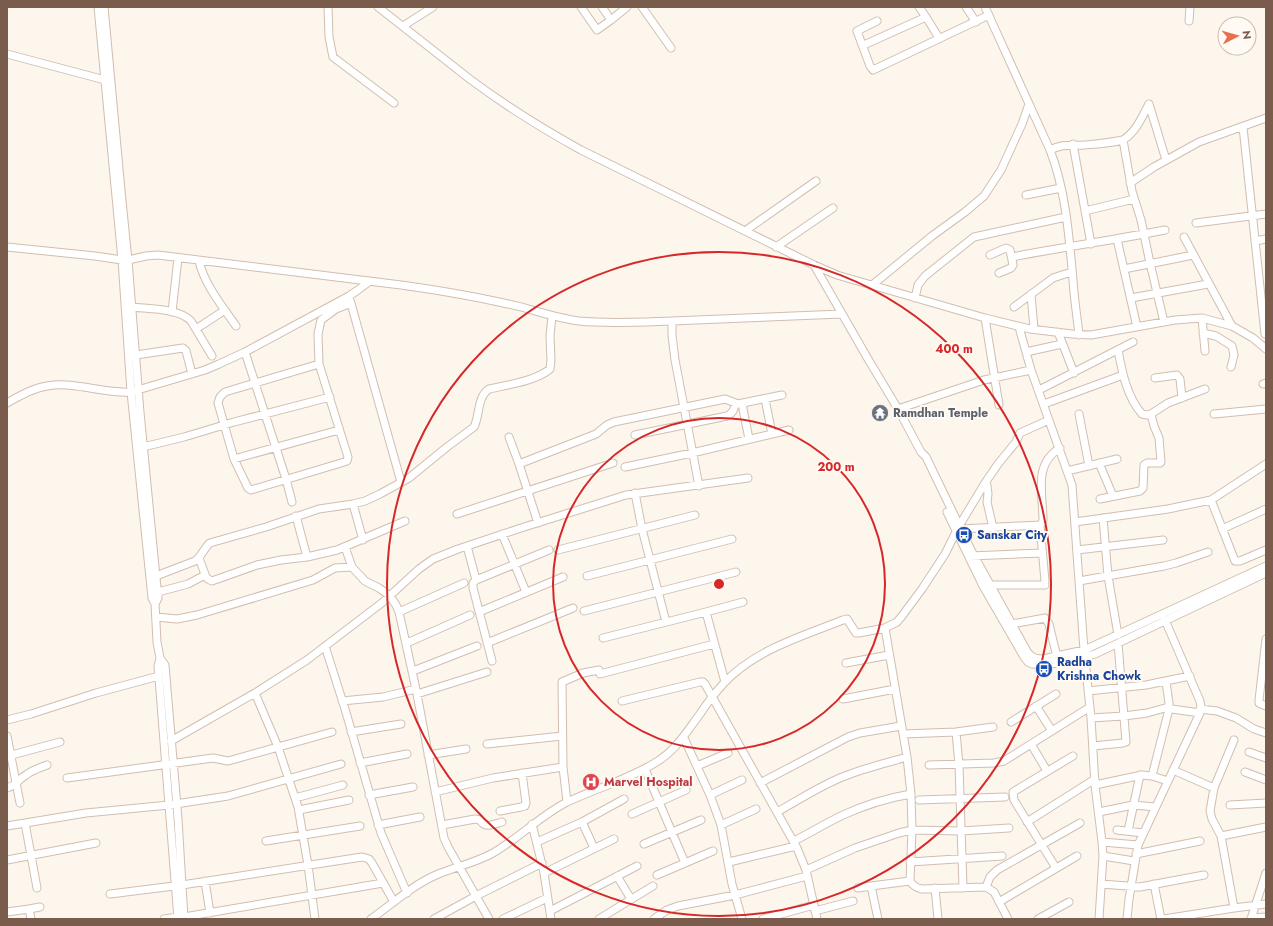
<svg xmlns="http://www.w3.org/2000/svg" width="1273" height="926" font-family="Jost,sans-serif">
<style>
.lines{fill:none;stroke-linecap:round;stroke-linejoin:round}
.minor-casing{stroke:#d1beb0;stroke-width:9}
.minor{stroke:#fff;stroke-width:7}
.ring{fill:none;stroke:#d62828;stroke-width:2}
.labels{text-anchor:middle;stroke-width:4;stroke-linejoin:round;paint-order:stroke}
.worship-label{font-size:12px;font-weight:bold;fill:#5b616d;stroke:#fffaf3;text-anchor:start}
.transit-label{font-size:12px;font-weight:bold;fill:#164399;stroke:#fffaf3;text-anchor:start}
.health-label{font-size:12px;font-weight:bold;fill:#be3a42;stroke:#fffaf3;text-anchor:start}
.centre{fill:#d62828;stroke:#fffaf3;stroke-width:2}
.ring-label{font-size:12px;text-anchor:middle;font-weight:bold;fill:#d62828;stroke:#fffaf3;stroke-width:4;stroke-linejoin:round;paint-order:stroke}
</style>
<rect width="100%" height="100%" fill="#fdf6ec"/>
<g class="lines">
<defs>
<path id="minor" d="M98,7L122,260L131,392L152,598L155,604L157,642L160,658L158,666L178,919
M104,7L122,201L128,260L140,412L158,598L155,604
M328,7L329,37L333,57L394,103
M378,7C409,31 440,56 471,80C506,106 543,129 581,150L814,265L837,275L985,318L1030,329L1072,334L1091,335L1175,320L1202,318L1232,326L1253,338L1266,349
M581,7L597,30L611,20L602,7
M642,7L671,48
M919,7L926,17
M966,7L976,22
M985,7L1050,150C1066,191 1069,236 1073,280C1074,298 1077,316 1079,335
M611,20L627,7
M877,21L857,31L870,66L873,70L989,15
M1189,21L1190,7
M403,26L433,7
M866,44L926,17L939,38
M7,54L105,80
M1149,104L1166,160
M1243,127L1265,334
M1123,140L1132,191L1141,220L1150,263L1164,322
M1073,144L1091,244
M1050,150C1063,143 1071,146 1085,145C1097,144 1110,143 1123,140C1136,132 1142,117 1149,104
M1130,183L1154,167L1199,142L1266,118
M1026,195L1061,188
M1085,211L1134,199
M1196,223L1266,214
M745,231L816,181
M1184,237L1232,326
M1117,239L1137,327
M1255,241L1266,239
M7,247L95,256L122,260H128L146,256L158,255L401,285C437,290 473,296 508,304C532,309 555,318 579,321C609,324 642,322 672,321C729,319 785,316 842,314
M776,247L833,208
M990,255L1006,248L1010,250L1013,265L1011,268L999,273
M1012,257C1063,247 1114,240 1165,230
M199,261C204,284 223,307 236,326
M814,265L868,359L898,409L921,452L926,457L972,552L1028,653C1033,658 1036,659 1043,659L1084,650L1093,646L1266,566
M1124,269L1193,255
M871,286L932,236L965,212L984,196L1001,170L1022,124L1029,104
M1031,294L1034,329
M915,298L918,285L925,276L974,237L1066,217
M1131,298L1208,284
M350,300L401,482
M132,307C149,309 179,308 191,321L212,356
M1014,307L1053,278L1062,275L1072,272
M172,312L178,258
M985,318L999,405
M1202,318L1205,351
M672,321V335L675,360L699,486
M1019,327L1031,370L1072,485L1084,650L1091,718L1095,785L1102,842L1103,856L1099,919
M196,329L225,310
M1058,332L1074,373
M1203,333L1216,336L1232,346L1234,355L1231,367
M1118,350C1122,372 1127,397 1142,414L1147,415L1151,414L1168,403L1205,389
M245,352L286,479L292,502
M1026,352L1062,344
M136,355L183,348L186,351L192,374
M319,364L225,392L220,397L218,403L234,459L248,488L251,490L341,463L347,461L348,457L319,364L318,334L321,320L336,309L351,303
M1155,378L1177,375L1180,379L1182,398
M1263,384L1266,383
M1039,390L1133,342
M765,399L772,434
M7,403C19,396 33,388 47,386C75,381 103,394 131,392L205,370L219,364L245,352L349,296L358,290L370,281
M742,404L749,439
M1044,404L1123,375
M898,409L984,380L1031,370
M1079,414L1089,466
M1214,414L1266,409
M635,435L727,416C733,413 734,410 735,404
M509,437L519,464L538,523
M143,447L184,437L234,422L330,397
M234,459L339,430
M1099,463L1113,496
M519,464L596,434L607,425L614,422L725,399L738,404L782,395
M625,467L692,453L789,430
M1067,471L1117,459
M985,483L987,485L988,494L987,502L993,528
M635,493L642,529L666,622
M1100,499L1140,491L1143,488L1144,465L1147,463H1160L1161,462L1159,438L1154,426L1151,414
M1211,500L1235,561H1240L1266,550
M353,504L363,540
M947,512L983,586L1024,657L1028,662L1032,664L1044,665L1064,662L1084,657L1095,654L1266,573
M457,514L613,463
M296,516L307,557
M1103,518L1108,576L1118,635
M1075,522L1168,509L1211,500L1266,464
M1040,525L1045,581
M961,529L1040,525L1042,523L1043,520C1043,494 1033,464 1060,448
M1222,529L1266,509
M502,534L526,592
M467,546L476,580
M345,547L352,567
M558,550L695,515
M1077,550L1163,540
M970,556L1042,553
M199,558L206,577L208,579L212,581L257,565L281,560L307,557L337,550L405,521
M156,576L195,561C202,556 204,548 210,543L266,527L319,509L353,504L365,501L380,494L409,478L447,447L474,427C480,415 477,397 489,389C507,385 536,381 550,369L551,360L550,336L552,316
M587,576L732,539
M1079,581L1164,566L1176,563L1208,552
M990,585H1045
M158,592L188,584L205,575
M584,611L736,572
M399,612L464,583
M479,612L563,577
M706,612L743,602
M156,617L177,619L197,615L313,580L335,568L352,567L365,581L379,588L390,596L396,605L399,612L417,694L444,838L448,847L489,919
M1012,624L1045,618L1049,624L1057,657
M885,628L907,757L911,794L912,830L910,881C913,886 916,888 922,889L986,887L994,892L1008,919
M603,638L706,612L725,682
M1266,639L1259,700V703L1266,706
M407,643L470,615
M487,643L573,608
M325,646L345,709L381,833L407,893
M160,658L165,665L178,819L184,919
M492,661L473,588V583L476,580L481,578L549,550
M846,663L889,655
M413,671L477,646
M600,674L714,644
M1088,691L1146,685L1190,676
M255,693L278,747L298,807L308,865L315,919
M417,694L487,672
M843,699L895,689
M342,701L383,697L416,689
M622,701L700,682H703L705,684L797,848L806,870L817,919
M1036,706L1052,731
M1200,709L1217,711L1236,718L1254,729L1266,733
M1091,718L1124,716L1147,713L1165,708L1200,713
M7,720L31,714L96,693L159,676
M1011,722L1056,694
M351,732L401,724
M956,732L959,765L963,888
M903,734L956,732L993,727
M7,736L20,803
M684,738L710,795L721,825L732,884L742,919
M171,741L255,693L307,660L383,602L419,569L433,559L458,549L521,528L626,495L748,478
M487,744L562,736
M1031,744L1047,771
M1093,746L1123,743L1126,742L1118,643
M1249,752L1266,758
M428,755L466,749
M8,756L60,742
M360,763L407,754
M929,765L994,763L1004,761L1090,707
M697,766L728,753
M645,769L685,863
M1173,770L1214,788
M1245,772L1266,780
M1152,776L1168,713L1169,703L1166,682
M67,778L213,758L228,761L332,732
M760,783L848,737L860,733L901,726
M1095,785L1142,775L1152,776L1168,781
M7,788C18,785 17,780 26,775C32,770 40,768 47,765
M435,792L493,778L563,767
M369,795L413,787
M710,795L742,780
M295,798L343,785
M919,800L1005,797
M567,802L563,767L562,682L583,673L599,670
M1230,805L1266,803
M299,810L349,800
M500,811L521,807L525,806L526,803L522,773
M777,812C799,800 821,785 845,776C865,768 886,763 907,757
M1099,812L1133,805L1155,807
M632,814L686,790
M1027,822L1095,779
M25,823L37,888
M532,824L544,873L551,919
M378,825L420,817
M442,825L475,819L480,820C485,829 494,824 502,822
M721,825L756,809
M7,826L86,813L169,805L228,796L341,764
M1117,830L1143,833
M1128,831L1140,775
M1221,836L1266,827
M266,841L360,826
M794,841C810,833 826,823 843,815C865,805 887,798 911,794
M537,842L582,822
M1102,842L1138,845
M644,844L701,820
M594,848L582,822L624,799
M1136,854L1200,841
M1103,856L1134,861
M7,860L96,843
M729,862L796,846
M910,862L1002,856
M1056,868L1014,800L1013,792L1073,756
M806,870L855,848L899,833L912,830L961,831L1009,828
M544,873L614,839
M657,875L713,851
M617,876L631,899
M205,881L210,913
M1101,884L1140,887L1204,875
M1154,884L1161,919
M986,887L990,877L997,870L1080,823
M858,888L871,886
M935,888L938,919
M110,894L182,885L362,857L369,859L372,863L394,902
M999,902L1077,856
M1234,908L1221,836L1212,819L1210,811L1214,788L1234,740
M550,911L637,866
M815,911L853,901
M7,912L29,909
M184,917L383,883
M1251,918L1266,917
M31,919L29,909L40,907
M164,919L178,917
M371,919C392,904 413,885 436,875C455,867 475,863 493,853C519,838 540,816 567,802C597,788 630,779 658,761C677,749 687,731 700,714C707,703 715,693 724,683C755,650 802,636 843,620L847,619L856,633H859L885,628L897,622L902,616L922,589L945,554L959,526L985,483L998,464L1016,442L1020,433L1049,420
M434,919L476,896L542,863
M503,919L547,898
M599,919L653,886
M654,919L667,910L678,906L735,895L807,876
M763,919L814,905
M878,919L871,886L910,881
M1038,919L1069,902
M1127,919L1129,899L1138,845L1200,713L1201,707L1200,701L1165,620
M1164,919L1234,908L1266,904
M1251,919L1266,873"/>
</defs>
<use href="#minor" class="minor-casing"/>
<use href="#minor" class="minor"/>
</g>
<g class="ring">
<circle cx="719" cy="584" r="166"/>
<circle cx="719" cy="584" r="332"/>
</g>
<defs>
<symbol id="temple-disc" viewBox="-11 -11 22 22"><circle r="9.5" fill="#6b7280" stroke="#fffaf3"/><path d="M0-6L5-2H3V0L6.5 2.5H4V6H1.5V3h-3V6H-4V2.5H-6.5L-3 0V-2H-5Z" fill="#fff"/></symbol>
<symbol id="bus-disc" viewBox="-11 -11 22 22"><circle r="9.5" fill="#1a4fb4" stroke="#fffaf3"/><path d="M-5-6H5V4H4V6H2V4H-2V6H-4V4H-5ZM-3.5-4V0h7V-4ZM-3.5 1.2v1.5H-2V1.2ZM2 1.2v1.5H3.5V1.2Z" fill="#fff"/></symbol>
<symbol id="hospital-disc" viewBox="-11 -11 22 22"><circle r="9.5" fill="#e0444e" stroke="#fffaf3"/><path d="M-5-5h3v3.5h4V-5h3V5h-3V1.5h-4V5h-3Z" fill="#fff"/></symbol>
</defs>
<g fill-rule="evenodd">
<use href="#temple-disc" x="870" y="403" width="20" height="20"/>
<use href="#bus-disc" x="954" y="525" width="20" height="20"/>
<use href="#bus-disc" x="1034" y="659" width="20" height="20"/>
<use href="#hospital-disc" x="581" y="772" width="20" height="20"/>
</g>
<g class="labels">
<g class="worship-label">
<text x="893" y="417">Ramdhan Temple</text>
</g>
<g class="transit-label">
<text x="977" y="539">Sanskar City</text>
<text x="1057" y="666">Radha<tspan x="1057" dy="14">Krishna Chowk</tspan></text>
</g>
<g class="health-label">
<text x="604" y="786">Marvel Hospital</text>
</g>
</g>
<circle cx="719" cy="584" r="6" class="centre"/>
<g class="ring-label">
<text x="954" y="353">400 m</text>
<text x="836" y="471">200 m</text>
</g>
<rect width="1273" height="926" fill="none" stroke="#7a5c4d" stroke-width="16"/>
<g transform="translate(1237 36) rotate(84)"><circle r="19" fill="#fffaf3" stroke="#cabbb1"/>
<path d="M0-3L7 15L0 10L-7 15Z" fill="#e76f51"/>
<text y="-6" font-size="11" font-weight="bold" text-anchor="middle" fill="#7a5c4d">N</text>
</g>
</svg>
